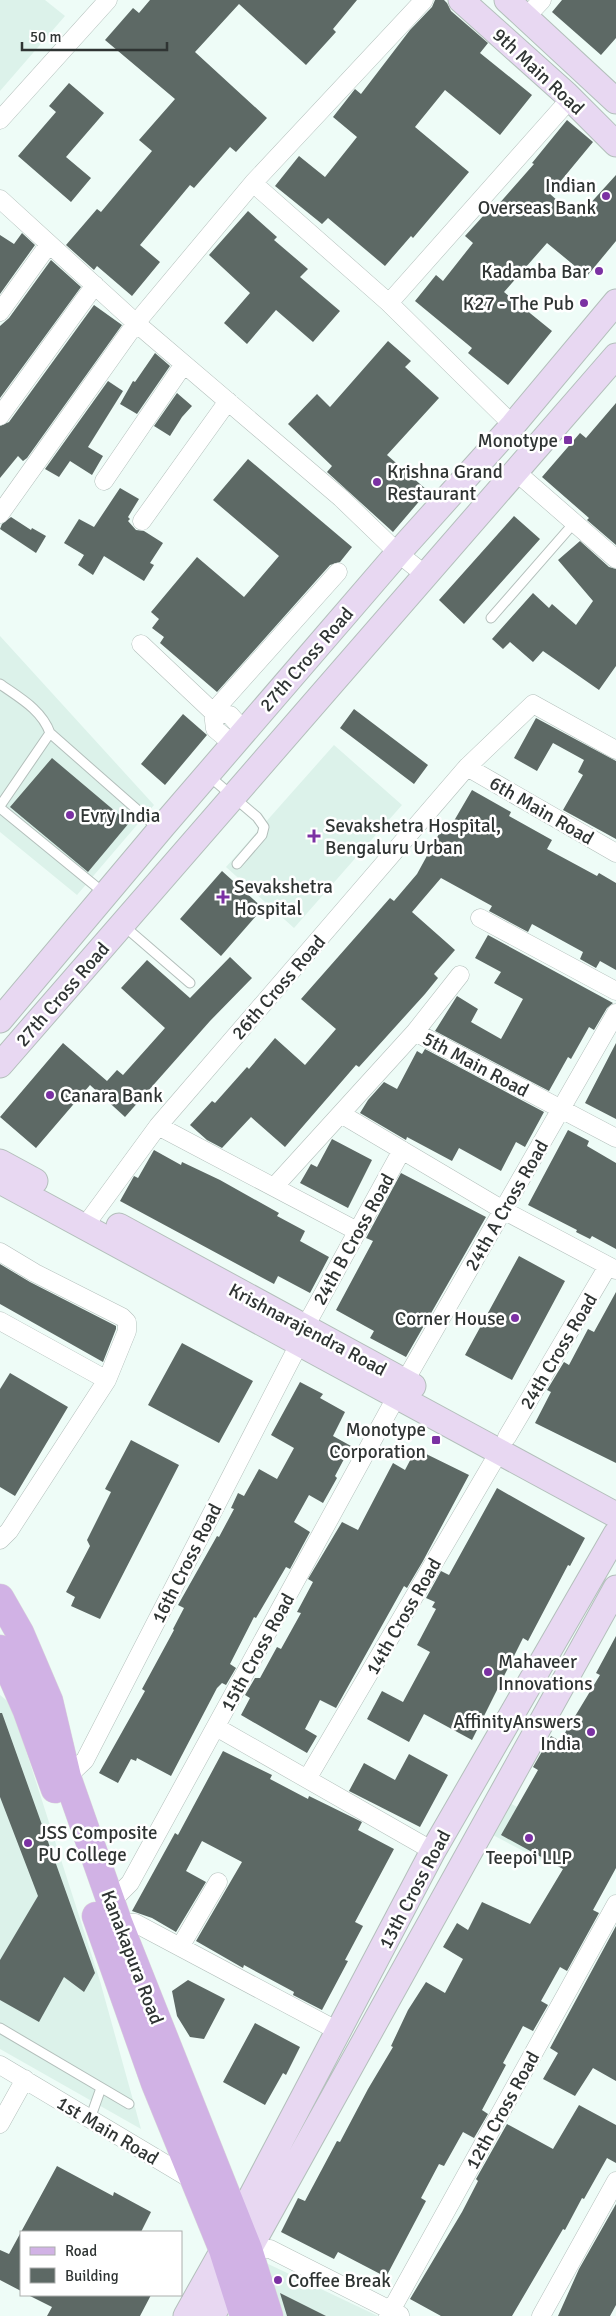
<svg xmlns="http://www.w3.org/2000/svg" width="616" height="2316" font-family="Signika,sans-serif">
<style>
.built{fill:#dcf2ea}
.building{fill:#5d6965}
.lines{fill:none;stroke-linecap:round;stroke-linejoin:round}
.lane-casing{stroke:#b3bfbb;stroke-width:11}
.street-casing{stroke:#b3bfbb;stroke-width:19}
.secondary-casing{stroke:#b3bfbb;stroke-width:27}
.primary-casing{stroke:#dadada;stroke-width:29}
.lane{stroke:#fff;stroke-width:9}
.street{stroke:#fff;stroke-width:18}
.secondary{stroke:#e8d8f2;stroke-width:25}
.primary{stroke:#d1b2e5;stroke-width:28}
.poi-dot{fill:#7b31a3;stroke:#fff;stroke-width:2}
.labels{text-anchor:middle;stroke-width:5;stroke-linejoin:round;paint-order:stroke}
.street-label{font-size:19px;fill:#2f3433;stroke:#fff}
.poi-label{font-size:19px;fill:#2f3433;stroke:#fff;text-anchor:start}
</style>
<rect width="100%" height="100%" fill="#eefcf7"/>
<path class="built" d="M0,0H45L65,16L0,91Z
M0,636L154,805L77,895L0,832Z
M334,745L402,805L294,928L226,867Z
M0,1695L11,1704L100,1981L141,2129L0,2049Z
M508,1802L565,1833L548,1864L491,1834Z
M264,2262L378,2316H279Z"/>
<path class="building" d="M150,0H357L333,29L336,32L306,65L239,4L195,52L267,118L236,152L230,147L194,188L190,185L140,245L160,262L132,296L97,266L94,270L66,245L97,209L101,212L152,151L139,140L175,99L105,40L133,8L139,13Z
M435,0H444L447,3L451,11L488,43L480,53L532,95L500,135L445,90L415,127L469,172L413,238L411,236L385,266L328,218L322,224L275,186L299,156L325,177L357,137L333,117L355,89L361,94L410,30L432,7Z
M562,0H616V38L601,55L552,12Z
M69,83L104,113L66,157L91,178L71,202L18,156L56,112L49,106Z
M567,120L593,142L550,194L577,218L616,175V241L587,276L547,243L504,292L552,331L508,385L468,353L472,348L415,301L436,275L443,281L473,243L465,236L494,204L497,206L534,164L532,163Z
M248,211L277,237L274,240L308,269L300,277L340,311L313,342L276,310L247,344L224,323L250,293L209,255Z
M22,233L35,245L0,294V235L14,244Z
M51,260L81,287L0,398V326L9,318Z
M94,305L122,325L27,458L23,461L18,456L0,478V426L9,422Z
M388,341L411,361L405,367L439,398L387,455L428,491L393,532L327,472L332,466L288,424L317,394L330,407Z
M155,353L170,366L137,414L120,404L133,381L135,382Z
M108,381L123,391L88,447L103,456L92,475L70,461L59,477L45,469Z
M177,393L192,406L182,417L170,436L154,426Z
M616,403V545L587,520L589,518L542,477L580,433L586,438Z
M248,459L352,547L340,562L330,565L217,692L160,643L164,637L152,628L159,619L151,612L197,557L244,597L279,556L213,500Z
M120,488L139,499L128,517L130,519L128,521L136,530L144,531L163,543L150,563L154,565L144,581L104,556L93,575L78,565L84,555L64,543L79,519L94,527Z
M514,516L540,539L464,624L439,600Z
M11,517L31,530L32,528L46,536L36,553L0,529L2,524Z
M580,541L609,567L616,569V666L599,690L543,651L533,662L510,642L503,649L492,639L533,593L549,608L552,604L576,625L593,601L558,560Z
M354,709L428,765L414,784L340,728Z
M183,714L207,735L165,785L141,764Z
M536,718L616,761V839L563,810L583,775L578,772L584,760L553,743L537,771L514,758Z
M52,758L129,823L88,872L10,807Z
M472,790L511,812L509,816L552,840L547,849L597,876L599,873L616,883V970L600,961L596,968L580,959L583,952L532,924L528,932L489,911L492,906L441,878L412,912L455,950L434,974L438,978L425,994L359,1067L356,1065L285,1147L251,1117L222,1148L207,1140L190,1125L212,1101L215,1103L247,1067L249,1069L275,1038L305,1065L336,1029L301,999L390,898L394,901L417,874L445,823L451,826Z
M222,871L263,908L221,956L180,919Z
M488,935L613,1003L607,1008L594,1030L589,1027L571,1059L568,1057L549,1091L435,1031L457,996L478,1009L471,1022L501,1039L523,999L494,983L501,972L475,958Z
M230,957L252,978L210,1021L125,1117L90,1085L36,1148L0,1117L63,1043L107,1081L117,1070L123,1075L165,1028L121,988L147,960L190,998Z
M616,1043V1119L585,1103Z
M425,1049L544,1112L525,1147L516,1142L501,1171L459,1148L452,1161L407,1137L406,1140L360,1113L368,1100L384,1082L397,1089L417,1051L422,1054Z
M568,1130L589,1141L587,1146L616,1163V1249L592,1236L590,1239L576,1232L577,1230L528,1205Z
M332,1139L372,1160L348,1208L300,1183L311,1164L317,1167Z
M154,1150L181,1165L182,1162L220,1180L279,1213L277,1216L305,1231L300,1241L329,1257L310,1293L278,1276L274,1284L120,1201L134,1176L138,1178Z
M401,1173L486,1217L406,1357L370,1338L374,1331L336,1310L373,1241L366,1238Z
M519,1256L565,1281L512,1380L465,1355Z
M0,1264L30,1282L116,1326V1329L103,1362L0,1304Z
M616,1292V1463L535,1423L551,1392L547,1390L564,1362L569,1365L588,1329L594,1332Z
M182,1343L253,1381L219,1443L148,1405Z
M10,1373L68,1407L15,1496L0,1487V1389Z
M300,1382L323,1394L320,1398L345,1412L333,1436L351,1446L335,1476L337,1478L323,1503L309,1495L294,1522L310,1532L290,1569L286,1567L256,1618L254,1617L230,1664L236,1668L226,1685L222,1683L217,1688L171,1776L137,1758L136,1761L131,1759L118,1783L99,1773L145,1691L142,1689L174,1630L173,1629L184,1608L178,1605L217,1536L219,1537L234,1509L231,1508L238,1493L244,1496L259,1469L277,1479L294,1448L271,1435Z
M131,1440L179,1465L100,1619L71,1606L75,1597L66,1592L90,1546L87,1540L111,1492L105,1489Z
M416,1449L469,1475L423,1561L407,1588L404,1586L336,1708L320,1700L305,1729L317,1736L307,1753L241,1715L250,1698L245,1695L255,1678H260L277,1647L281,1649L301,1613L297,1612L313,1582L308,1579L342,1522L358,1530L393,1463L405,1470Z
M497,1488L585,1538L570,1566L568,1565L528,1641L523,1638L472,1740L424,1714L409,1742L367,1719L382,1691L403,1702L430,1652L417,1645L436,1609L432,1607L435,1602L426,1598L441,1571L449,1575Z
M616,1636V1868L593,1910L599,1913L567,1971L560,1967L541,2001L548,2005L533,2031L523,2026L503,2063L506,2065L482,2110L488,2114L474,2138L463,2132L444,2166L439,2164L421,2198L426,2201L386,2277L338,2252L334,2259L281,2232L298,2198L305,2201L337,2141L340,2142L368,2089L393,2047L391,2046L408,2010L426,1982L445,1993L463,1959L443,1947L457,1923L468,1930L482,1902L530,1924L563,1869L501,1835L538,1770L533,1767L551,1736L560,1741L600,1675L596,1673Z
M0,1713H2L95,1973L84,1992L64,1977L39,2022L0,2000V1960L38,1896L0,1797Z
M223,1751L272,1775L270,1779L308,1799L309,1796L362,1822L358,1830L394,1849L355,1922L363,1926L345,1960L348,1961L322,2010L293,1995L294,1992L244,1965L243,1968L196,1941L242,1862L202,1841L186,1871L206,1882L176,1932L152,1918L132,1911L175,1833L178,1835Z
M409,1754L448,1775L420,1827L349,1791L364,1763L395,1780Z
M616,1926V2081L593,2068L575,2096L543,2079L558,2053L550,2048Z
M188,1980L225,1999L204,2039L190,2037L177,2016L172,1991Z
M255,2023L300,2047L286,2075L283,2073L265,2105L223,2082Z
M579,2105L616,2125V2163L607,2158L584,2199L582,2198L565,2230L563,2229L512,2316H441L410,2299L462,2212L478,2181L476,2179L507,2124L553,2149Z
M57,2166L113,2196L114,2192L151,2212L141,2232H21V2291L0,2280V2250L9,2254Z
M616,2204V2305L610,2316H558L579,2269Z
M280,2293L326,2316H287Z
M28,2295H151L140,2316H47L52,2307Z"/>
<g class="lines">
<defs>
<path id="lane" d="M491,618L574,523
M0,684C20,698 42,710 50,733L0,806
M50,733L159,829
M209,776L257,817L264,827L262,835L237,864
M0,808L104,893
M124,926L190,983
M0,2028L129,2104
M90,2119L101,2088"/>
<path id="street" d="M526,17L542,0
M0,120L108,0
M253,183L424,0
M0,199L136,323L341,498L398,553L424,574
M389,303L570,99
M0,312L49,244
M0,416L95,285
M515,471L616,559
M104,481L184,364
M0,514L136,323L253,183L389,303L513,425
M142,521L228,401
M141,644L213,712L230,715L244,731
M213,712L338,572
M213,712L215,729L233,744
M467,767L616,853
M480,918L616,991
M415,1032L460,975
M341,1114L503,1210L616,1270
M158,1126L357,1231
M274,1187L415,1032L616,1138
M84,1227L158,1126L467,767L533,704L616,750
M0,1252L35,1273L122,1317L127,1322V1331L107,1380L9,1531L0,1540
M0,1321L107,1380
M305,1327L402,1150
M507,1437L608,1266
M216,1727L433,1851
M67,1777L85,1760L299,1344
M307,1779L499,1452
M111,1902L130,1883L405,1381L616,1013
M118,1922L135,1923L338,2031
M180,1947L218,1882
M0,2065L194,2181L197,2180
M0,2124L25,2079
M248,2249H270L400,2315
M388,2316L616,1904
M541,2316L616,2181"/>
<path id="secondary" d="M461,0L566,94L616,144
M507,0L616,101
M0,1020L163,826L398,553L513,425L616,302
M0,1065L616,356
M0,1162L35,1181
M0,1181L616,1515
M119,1226L413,1386
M186,2316L223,2250L433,1851L616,1534
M212,2316L616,1588"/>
<path id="primary" d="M0,1598L20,1633L49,1701L67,1777L118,1922L248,2249L269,2316
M0,1649L27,1711L55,1789
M96,1916L155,2083L223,2250L244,2316"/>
</defs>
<use href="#lane" class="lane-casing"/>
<use href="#street" class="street-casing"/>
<use href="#secondary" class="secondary-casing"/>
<use href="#primary" class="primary-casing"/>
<use href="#lane" class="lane"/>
<use href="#street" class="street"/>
<use href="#secondary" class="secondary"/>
<use href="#primary" class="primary"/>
</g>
<g class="poi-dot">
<circle cx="606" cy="196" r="5"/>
<circle cx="599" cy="271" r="5"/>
<circle cx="584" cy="303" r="5"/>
<rect x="563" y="435" width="10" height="10" rx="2.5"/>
<circle cx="377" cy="482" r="5"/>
<circle cx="70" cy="815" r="5"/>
<path d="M311.5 828.5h5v5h5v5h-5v5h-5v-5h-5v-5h5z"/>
<path d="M220.5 889.5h5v5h5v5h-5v5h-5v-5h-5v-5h5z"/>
<circle cx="50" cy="1095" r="5"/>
<circle cx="515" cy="1318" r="5"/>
<rect x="431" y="1435" width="10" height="10" rx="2.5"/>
<circle cx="488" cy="1672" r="5"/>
<circle cx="591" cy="1732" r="5"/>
<circle cx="529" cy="1838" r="5"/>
<circle cx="28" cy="1843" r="5"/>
<circle cx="278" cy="2280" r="5"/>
</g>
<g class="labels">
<g class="street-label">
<text transform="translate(539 71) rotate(43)" y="7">9th Main Road</text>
<text transform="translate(306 659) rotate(-49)" y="7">27th Cross Road</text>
<text transform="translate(542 810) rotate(30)" y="7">6th Main Road</text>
<text transform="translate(278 987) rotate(-49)" y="7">26th Cross Road</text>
<text transform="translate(62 994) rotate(-49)" y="7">27th Cross Road</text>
<text transform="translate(476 1064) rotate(28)" y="7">5th Main Road</text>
<text transform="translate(506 1205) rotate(-60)" y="7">24th A Cross Road</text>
<text transform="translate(353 1239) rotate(-61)" y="7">24th B Cross Road</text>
<text transform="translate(308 1329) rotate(28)" y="7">Krishnarajendra Road</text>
<text transform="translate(558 1351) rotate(-59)" y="7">24th Cross Road</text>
<text transform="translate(186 1563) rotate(-63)" y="7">16th Cross Road</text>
<text transform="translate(403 1616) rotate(-60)" y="7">14th Cross Road</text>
<text transform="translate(257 1652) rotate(-61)" y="7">15th Cross Road</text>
<text transform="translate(414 1889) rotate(-62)" y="7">13th Cross Road</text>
<text transform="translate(133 1957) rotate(69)" y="7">Kanakapura Road</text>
<text transform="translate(502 2110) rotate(-61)" y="7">12th Cross Road</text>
<text transform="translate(108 2130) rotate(31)" y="7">1st Main Road</text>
</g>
<g class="poi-label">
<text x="596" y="192" text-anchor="end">Indian<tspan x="596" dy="22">Overseas Bank</tspan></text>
<text x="589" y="278" text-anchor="end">Kadamba Bar</text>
<text x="574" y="310" text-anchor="end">K27 - The Pub</text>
<text x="558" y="447" text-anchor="end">Monotype</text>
<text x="387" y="478">Krishna Grand<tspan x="387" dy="22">Restaurant</tspan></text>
<text x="80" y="822">Evry India</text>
<text x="325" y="832">Sevakshetra Hospital,<tspan x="325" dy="22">Bengaluru Urban</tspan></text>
<text x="234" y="893">Sevakshetra<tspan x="234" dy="22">Hospital</tspan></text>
<text x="60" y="1102">Canara Bank</text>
<text x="505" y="1325" text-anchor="end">Corner House</text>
<text x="426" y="1436" text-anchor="end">Monotype<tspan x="426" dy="22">Corporation</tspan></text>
<text x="498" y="1668">Mahaveer<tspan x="498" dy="22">Innovations</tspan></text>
<text x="581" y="1728" text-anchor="end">AffinityAnswers<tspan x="581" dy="22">India</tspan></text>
<text x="38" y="1839">JSS Composite<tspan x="38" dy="22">PU College</tspan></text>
<text x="529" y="1864" text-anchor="middle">Teepoi LLP</text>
<text x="288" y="2287">Coffee Break</text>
</g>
</g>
<rect x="20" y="2231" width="162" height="65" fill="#ffffff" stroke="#acaead"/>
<rect x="30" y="2247" width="25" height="8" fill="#d1b2e5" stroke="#acaead"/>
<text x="65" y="2256" font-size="15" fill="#2f3433">Road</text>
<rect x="30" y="2268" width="25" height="15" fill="#5d6965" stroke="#acaead"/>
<text x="65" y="2281" font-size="15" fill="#2f3433">Building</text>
<path d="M22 42v8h145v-8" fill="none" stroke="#2f3433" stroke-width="2.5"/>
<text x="30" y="42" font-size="15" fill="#2f3433" stroke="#ffffff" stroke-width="4" paint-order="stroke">50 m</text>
</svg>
